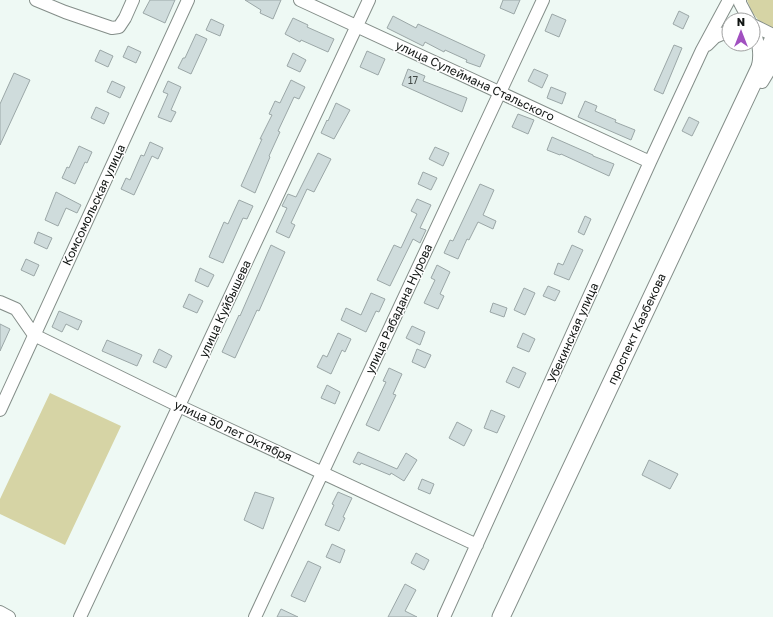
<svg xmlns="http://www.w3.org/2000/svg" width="773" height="617" font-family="'Golos Text',sans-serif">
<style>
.green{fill:#d6d4a5}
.building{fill:#cfdcdc;stroke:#9ba7a7}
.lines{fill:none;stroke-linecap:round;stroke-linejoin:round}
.minor-casing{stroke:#848e89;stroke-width:14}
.highway-casing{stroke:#848e89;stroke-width:19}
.minor{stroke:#fff;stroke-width:12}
.highway{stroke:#fff;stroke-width:17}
.labels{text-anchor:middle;stroke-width:3;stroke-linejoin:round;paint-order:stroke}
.number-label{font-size:10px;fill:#404745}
.street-label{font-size:12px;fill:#111513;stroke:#fff}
</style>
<rect width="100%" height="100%" fill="#eef9f4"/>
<path class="green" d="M747,0H773V29L763,26L752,12Z
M50,393L121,426L65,545L0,514V499Z"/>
<path class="building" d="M150,0H175L165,23L143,13Z
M245,0H281L273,19L260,13L261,10Z
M503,0H520L514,14L500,8Z
M679,11L689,16L683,29L673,24Z
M552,14L566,20L559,37L545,31Z
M393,16L416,28L418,24L485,55L480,67L466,62L467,60L445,50L444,52L425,42L423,46L387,28Z
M293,18L308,25L307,27L334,39L328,52L301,40L300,42L285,34Z
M211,19L224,25L220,36L206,30Z
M196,34L207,39L191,74L178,68L183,58H185Z
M674,45L682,48L663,94L654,90Z
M128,46L141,52L136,63L123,57Z
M100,50L113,56L108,67L95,61Z
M367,51L385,59L378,75L360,67Z
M293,53L306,60L300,72L287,66Z
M408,69L425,76L423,81L467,98L462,112L402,85Z
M534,69L548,75L542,88L528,81Z
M14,73L30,80L0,145V104Z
M291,80L305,87L299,99L294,97L278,131L280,132L269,156L270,157L255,193L241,186L262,139H260L272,115L269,114L275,101L280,103Z
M112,81L125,87L120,98L107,92Z
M168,81L181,87L171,110L176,112L171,122L158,117L168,94L163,92Z
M551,87L566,93L562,104L547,98Z
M585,101L597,106L595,111L616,120L615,122L635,130L631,140L578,117Z
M336,103L350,110L334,139L321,133L327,120L328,121Z
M96,107L109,113L104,124L91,118Z
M518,114L534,120L528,134L512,127Z
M689,117L699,122L692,136L682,131Z
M552,137L593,155V156L614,164L609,176L561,154L560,155L547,150Z
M150,142L163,148L158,159L152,156L134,195L121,189L126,178L130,180L141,155L144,156Z
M79,146L92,152L87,163L85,162L75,184L62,178L67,167L69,168Z
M435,147L449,153L443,166L429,159Z
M318,153L331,159L314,192L307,189L291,223L295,225L289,238L276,232L287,208L282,206L288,194L296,197Z
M423,172L437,178L431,190L418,184Z
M480,184L494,190L483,215L496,221L493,229L478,222L469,240L467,239L458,259L444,253L450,240L453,241Z
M56,192L81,205L77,213L66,208L58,226L45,220Z
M417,199L431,205L420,228L426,230L420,243L413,239L390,286L377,280L394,245L401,248L417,214L411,211Z
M239,200L253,206L247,219L243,218L223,263L209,257L224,222L228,224Z
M585,216L591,219L584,235L578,232Z
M38,232L52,238L47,249L34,243Z
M271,245L285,252L259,311L257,310L235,358L222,352L239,315L240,316Z
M572,245L583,250L569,280L554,274L558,263L563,265Z
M26,259L39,265L34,276L21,270Z
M437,265L450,272L440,294L444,296L438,309L424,303L435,280L431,278Z
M200,268L214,275L208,287L195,281Z
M548,286L560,291L555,301L543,296Z
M524,288L535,293L525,315L514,310Z
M371,293L385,299L379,312L376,311L366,332L341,320L346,308L361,315Z
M189,294L203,301L197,313L183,307Z
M493,303L507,308L504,317L490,312Z
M59,311L82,321L78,330L66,324L62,332L52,327Z
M0,324L10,329L0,351Z
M412,326L425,332L420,345L406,338Z
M338,333L351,339L345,352L342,350L331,374L317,367L323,355L327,357Z
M523,333L535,339L529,352L517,347Z
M107,340L142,355L137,366L102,351Z
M159,349L172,356L166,368L153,362Z
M417,349L431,355L425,368L412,362Z
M513,367L526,373L519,388L506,382Z
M389,368L402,374L393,394L396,395L379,431L366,425L386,382L383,381Z
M327,385L340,392L335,404L321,398Z
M491,410L505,416L497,433L484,428Z
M457,422L472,430L464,446L449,438Z
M358,452L397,469L406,453L417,460L404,481L391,473L390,475L361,463L360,465L353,462Z
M649,460L678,474L670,489L642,475Z
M422,479L434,484L430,494L418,489Z
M255,492L274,498L263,529L244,520Z
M338,492L352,498L343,517L345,518L339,531L325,525L334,505L332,504Z
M332,544L345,550L340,563L326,557Z
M416,553L429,560L424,570L411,563Z
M308,561L321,567L305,602L291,596Z
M405,584L416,590L405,611L417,617H388Z
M281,609L298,617H277Z"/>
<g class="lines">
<defs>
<path id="minor" d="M36,0L65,12L112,28L119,27L125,18L133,0
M300,0L650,162
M740,0V3L749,20
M753,25L773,35
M753,29C758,41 761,52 758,66
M707,45L715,37L729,31
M762,82L773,64
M0,302L16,309L34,335L179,406L477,545
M0,410L188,0
M0,612L9,617
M80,617L369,0
M255,617L543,0
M444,617L650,162L702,50L729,0"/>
<path id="highway" d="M501,617L773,40"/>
</defs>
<use href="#minor" class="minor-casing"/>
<use href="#highway" class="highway-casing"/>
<use href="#minor" class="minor"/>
<use href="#highway" class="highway"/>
</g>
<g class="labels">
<g class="number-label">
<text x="413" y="84">17</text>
</g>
<g class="street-label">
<text transform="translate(475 81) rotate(25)" y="4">улица Сулеймана Стальского</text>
<text transform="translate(94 205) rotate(-65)" y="4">Комсомольская улица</text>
<text transform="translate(225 309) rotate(-65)" y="4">улица Куйбышева</text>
<text transform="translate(399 309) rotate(-65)" y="4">улица Рабадана Нурова</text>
<text transform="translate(637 329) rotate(-65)" y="4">проспект Казбекова</text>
<text transform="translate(573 333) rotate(-66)" y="4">Убекинская улица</text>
<text transform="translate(233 431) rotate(25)" y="4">улица 50 лет Октября</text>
</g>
</g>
<g transform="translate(741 32)"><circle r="19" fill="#ffffff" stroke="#a0a1a1"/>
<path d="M0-3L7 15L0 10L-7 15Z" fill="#a150c0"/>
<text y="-6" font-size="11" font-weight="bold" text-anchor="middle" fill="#111513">N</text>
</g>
</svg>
